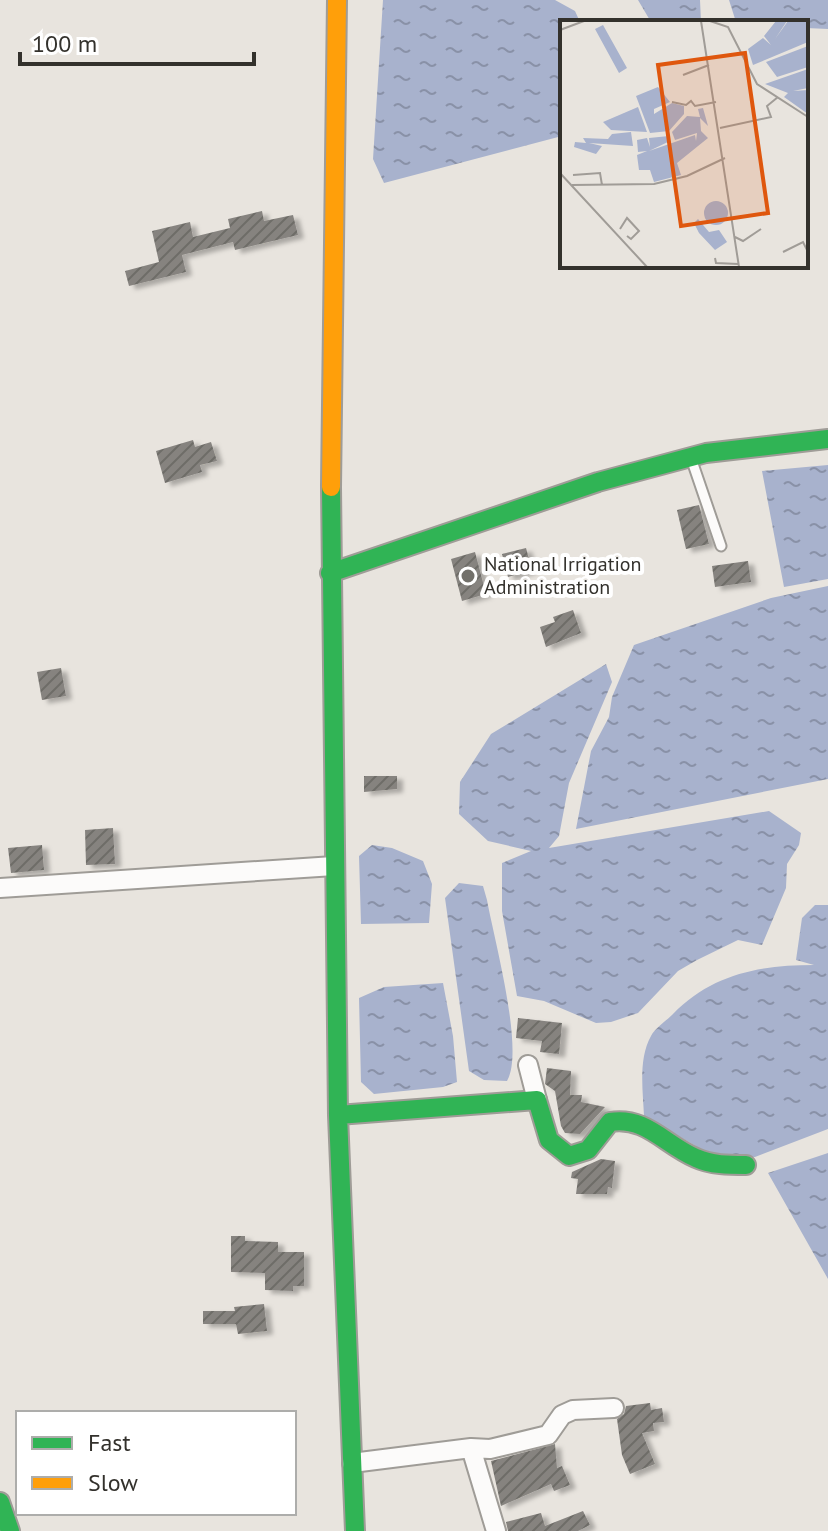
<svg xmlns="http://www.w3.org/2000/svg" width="828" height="1531" font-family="'PT Sans',sans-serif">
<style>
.water{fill:url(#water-ripples)}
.building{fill:url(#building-hatch);filter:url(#shadow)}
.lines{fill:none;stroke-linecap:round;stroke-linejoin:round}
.lane-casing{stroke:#9f9c97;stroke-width:13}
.street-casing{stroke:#9f9c97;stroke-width:22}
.fast-casing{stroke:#9f9c97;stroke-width:22}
.slow-casing{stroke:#9f9c97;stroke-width:22}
.lane{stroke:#fcfbfa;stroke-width:9}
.street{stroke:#fcfbfa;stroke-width:18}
.fast{stroke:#30b455;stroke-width:18}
.slow{stroke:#ff9f0a;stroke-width:18}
.poi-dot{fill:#72706a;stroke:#fff;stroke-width:3}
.labels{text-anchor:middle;stroke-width:8;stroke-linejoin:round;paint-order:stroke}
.poi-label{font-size:20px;fill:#33312c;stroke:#fff;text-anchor:start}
.inset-road{fill:none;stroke:#a09c97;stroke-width:2}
.view{fill:#df570e;fill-opacity:0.15;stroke:#df570e;stroke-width:4}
.inset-edge{fill:none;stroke:#33312c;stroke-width:4}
</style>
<defs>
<pattern id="water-ripples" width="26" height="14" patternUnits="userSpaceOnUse" patternTransform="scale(2)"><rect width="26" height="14" fill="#a8b2cd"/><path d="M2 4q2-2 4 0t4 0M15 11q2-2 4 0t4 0" fill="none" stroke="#8991a7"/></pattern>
<pattern id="building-hatch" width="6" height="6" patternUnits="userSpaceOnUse" patternTransform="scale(2)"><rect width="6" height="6" fill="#86837f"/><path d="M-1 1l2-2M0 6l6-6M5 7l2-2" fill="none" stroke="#6e6c68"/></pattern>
<filter id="shadow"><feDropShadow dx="6" dy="3.5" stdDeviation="2" flood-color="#0004"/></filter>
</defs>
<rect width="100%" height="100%" fill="#e8e4de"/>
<path class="water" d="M383,0H555L575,11L580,22H562V136L384,183L373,159Z
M638,0H700L701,22H651Z
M729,0H828V29L806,28V22H736Z
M828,465V579L784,587L762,471Z
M828,586V779L576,829L591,751L609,717L612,697L634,645L771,598Z
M606,664L612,682L569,783L559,836L549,848L769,811L801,833L799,845L787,864L786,888L762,945L738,940L697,960L678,971L638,1013L611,1022L596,1023L544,1001L517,996L502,911V863L531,851L488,841L459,814L460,782L491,734Z
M372,845L392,848L423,861L432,884L429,923L361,924L359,856Z
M459,883L483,886L487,900C494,939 525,1051 507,1081L484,1080L469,1071L445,898Z
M815,905H828V1129L755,1157L718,1159L644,1116C643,1091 638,1059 651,1036C655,1028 666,1021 673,1014C712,974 760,965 814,965L796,960L802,918Z
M443,983L453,1036L457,1082L443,1087L374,1094L361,1082L359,998L384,987Z
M828,1153V1279L768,1173Z"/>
<path class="building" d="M262,211L264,221L293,215L298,235L235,250L233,242L182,255L186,272L129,286L125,271L159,262L152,231L190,222L193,237L230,228L228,219Z
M193,440L195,447L211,442L217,461L200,465L202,472L165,483L156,451Z
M699,505L709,544L686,549L677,510Z
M526,548L532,570L508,577L502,554Z
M475,552L486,594L462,601L451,559Z
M748,561L751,582L715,587L712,566Z
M573,610L581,633L546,647L540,627L555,622L553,617Z
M61,668L66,696L42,700L37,672Z
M364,776H397V789L364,792Z
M113,828L115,864L86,865L85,830Z
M42,845L44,870L11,873L8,848Z
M518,1018L562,1023L559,1054L540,1052L542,1041L516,1038Z
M547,1068L571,1071L570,1095H582L581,1102L605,1107L580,1134L565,1133L561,1126L555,1091L545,1084Z
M601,1159L615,1161L612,1188L608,1187L607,1194H576L578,1179L571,1178L572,1172Z
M231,1236H245V1241L278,1242V1252H304V1286H293V1291L265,1290V1273L231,1272Z
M264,1304L267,1331L238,1334L236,1324H203V1311H235L234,1307Z
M650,1403L651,1410L662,1408L664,1422L653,1423L654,1431L642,1433L655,1464L630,1474L622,1455L617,1419L624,1414L626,1406Z
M555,1444L557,1468L562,1466L570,1485L554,1491L551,1484L501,1506L491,1461Z
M583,1511L590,1525L578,1531H508L506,1522L541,1513L545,1526Z"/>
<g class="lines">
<defs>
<path id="lane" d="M691,458L721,546"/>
<path id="street" d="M0,888L334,866
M528,1065L537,1100
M471,1448L496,1531
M352,1463L471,1448L490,1449L548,1435L562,1415L573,1410L614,1408"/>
<path id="fast" d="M331,487L338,1115L355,1531
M330,573L598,482L706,453L828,439
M338,1115L537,1100L549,1140L569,1156L588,1150L610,1122C646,1116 665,1145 696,1158C711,1165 729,1165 746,1165
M0,1502L10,1531"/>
<path id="slow" d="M331,487L337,0"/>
</defs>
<use href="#lane" class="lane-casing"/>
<use href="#street" class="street-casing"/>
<use href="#fast" class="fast-casing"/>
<use href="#slow" class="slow-casing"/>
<use href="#lane" class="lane"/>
<use href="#street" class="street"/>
<use href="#fast" class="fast"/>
<use href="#slow" class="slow"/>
</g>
<circle class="poi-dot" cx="468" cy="576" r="8"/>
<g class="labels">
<g class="poi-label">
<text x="484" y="571">National Irrigation<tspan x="484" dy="23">Administration</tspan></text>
</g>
</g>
<g transform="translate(560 20)">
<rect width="248" height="248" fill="#e8e4de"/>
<path d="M216,1H227L215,19L228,1H248V22L193,45L188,29L203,18L211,25L204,16ZM43,5L67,48L59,53L35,9ZM248,26V47L217,57L206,42ZM248,49V68L233,71L248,70V94L224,77L228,73L205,64ZM98,67L110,82L94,89V94L112,83L124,86V94L109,111L90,113L76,76ZM78,87L87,112L51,110L43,102ZM143,88L148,106L140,98L141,111L148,118L117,143L121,155L94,162L90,150H79L77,135L87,131L78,132L77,120L87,118L90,127L89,118L109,116L110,121L89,131L135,115L136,121L137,113L115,120L112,112L127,96L140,97L138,89ZM71,112L73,126L29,123L42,126L36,134L14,127L15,122L26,123L23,118L48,119L52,114ZM144 193a12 12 0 1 1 24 0a12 12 0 1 1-24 0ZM138,199L149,212L159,210L167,222L155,230L139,213L134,203Z" fill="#a8b2cd"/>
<path class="inset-road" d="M141,1L179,247M150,1L168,7L197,64L248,97M0,10L24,1M123,55L149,45M112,82L126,85L131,81L135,86L156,82M160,108L211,97L207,86L218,77M0,153L87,247M13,155L40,153L42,165M12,165L94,164L127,156L165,138M60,209L67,198L79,211L71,219L67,216M175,217L183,221L201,209M223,232L243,222L248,232M155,238L156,243L178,244"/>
<path class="view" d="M185,33L208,193L121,206L98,45Z"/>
<rect width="248" height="248" class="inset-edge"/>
</g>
<rect x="16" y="1411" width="280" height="104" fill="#ffffff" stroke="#adadab" stroke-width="2"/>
<rect x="32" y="1437" width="40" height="12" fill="#30b455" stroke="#adadab" stroke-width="2"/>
<text x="88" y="1451" font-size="24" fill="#33312c">Fast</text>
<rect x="32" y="1477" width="40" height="12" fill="#ff9f0a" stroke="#adadab" stroke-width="2"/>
<text x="88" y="1491" font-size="24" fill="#33312c">Slow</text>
<path d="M20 52v12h234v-12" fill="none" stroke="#33312c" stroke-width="4"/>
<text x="32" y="52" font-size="24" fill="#33312c" stroke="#ffffff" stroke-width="6" paint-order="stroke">100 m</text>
</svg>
